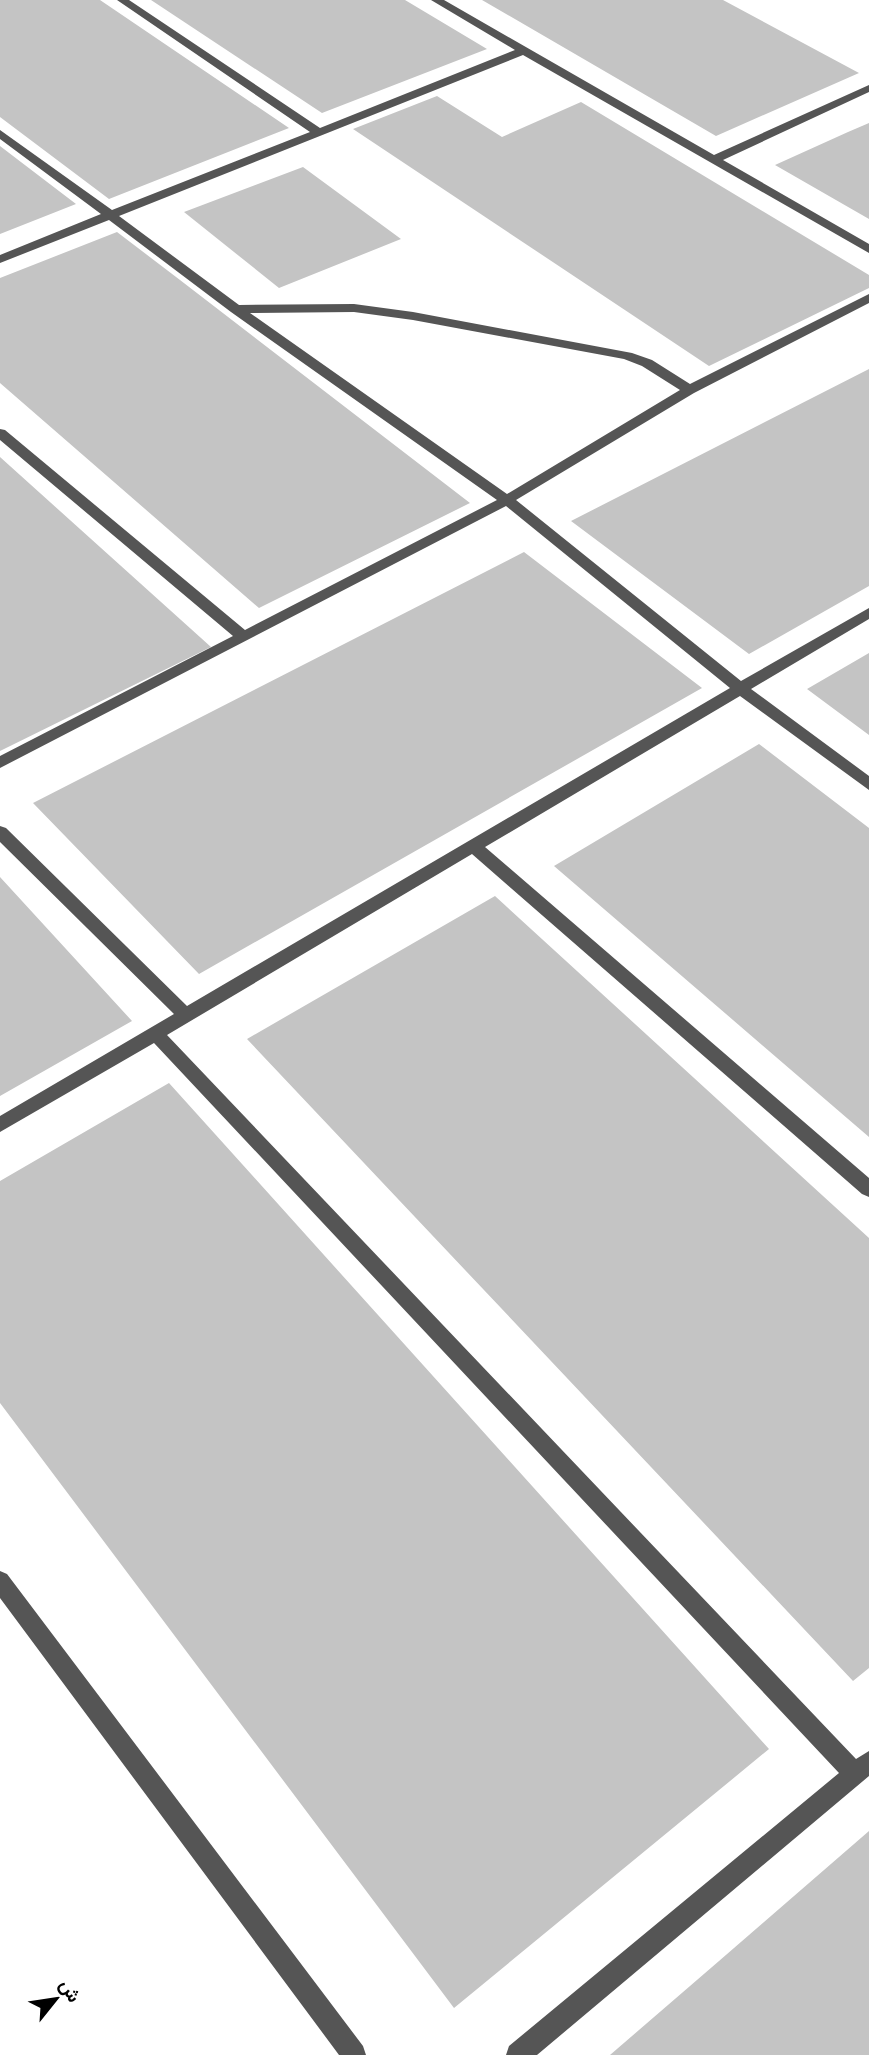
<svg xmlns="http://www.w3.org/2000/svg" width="869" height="2055" font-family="Arial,Vazirmatn,sans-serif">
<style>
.building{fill:#c4c4c4}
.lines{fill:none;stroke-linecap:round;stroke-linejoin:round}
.minor{fill:#555;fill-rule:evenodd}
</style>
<rect width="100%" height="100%" fill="#fff"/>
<path class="building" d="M0,0H100L289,128L109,199L0,117Z
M151,0H405L487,49L322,113Z
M482,0H723L859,73L716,136Z
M437,96L502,137L581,102L869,275V288L709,366L353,129Z
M869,123V219L775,165L848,132Z
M0,146L17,159L76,204L0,234Z
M303,167L401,239L279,288L184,212Z
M117,232L180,280L470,503L259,608L0,383V278Z
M869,369V586L749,654L571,521Z
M0,457L211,647L0,751Z
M524,552L702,688L199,974L33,803Z
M869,653V735L807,689Z
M759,744L869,828V1137L554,866Z
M0,877L132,1021L0,1096Z
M495,896L869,1238V1668L853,1681L247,1039Z
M169,1083L769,1749L454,2008L0,1403V1181Z
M869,1831V2055H610L719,1961Z"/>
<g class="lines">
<path class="minor" d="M117,0H129L320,128L515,50L431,0H444L714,155L869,85V92L723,160L869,244V253L523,55L119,216L239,305L354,304L413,312L632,353L652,360L690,384L869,294V303L694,393L516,500L741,681L869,608V619L751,689L869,776V790L740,696L485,847L869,1178V1197L862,1194L472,854L167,1035L856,1759L869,1751V1776L537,2055H506L509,2046L839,1773L154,1043L0,1132V1116L174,1014L0,842V826L6,828L187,1006L730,688L506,506L0,768V756L233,636L0,440V429L5,430L245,630L497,500L231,312L109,220L0,263V255L101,214L0,139V130L112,210L310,132ZM354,312L413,320L624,359L642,366L680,390L507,494L250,313Z
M0,1571L7,1574L363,2046L366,2055H339L0,1598Z"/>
</g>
<g transform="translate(56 1999) rotate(60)" stroke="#ffffff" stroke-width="5" paint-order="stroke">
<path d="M0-5L12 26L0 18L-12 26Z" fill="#000000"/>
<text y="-10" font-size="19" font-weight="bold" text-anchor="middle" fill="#000000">ش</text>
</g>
</svg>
